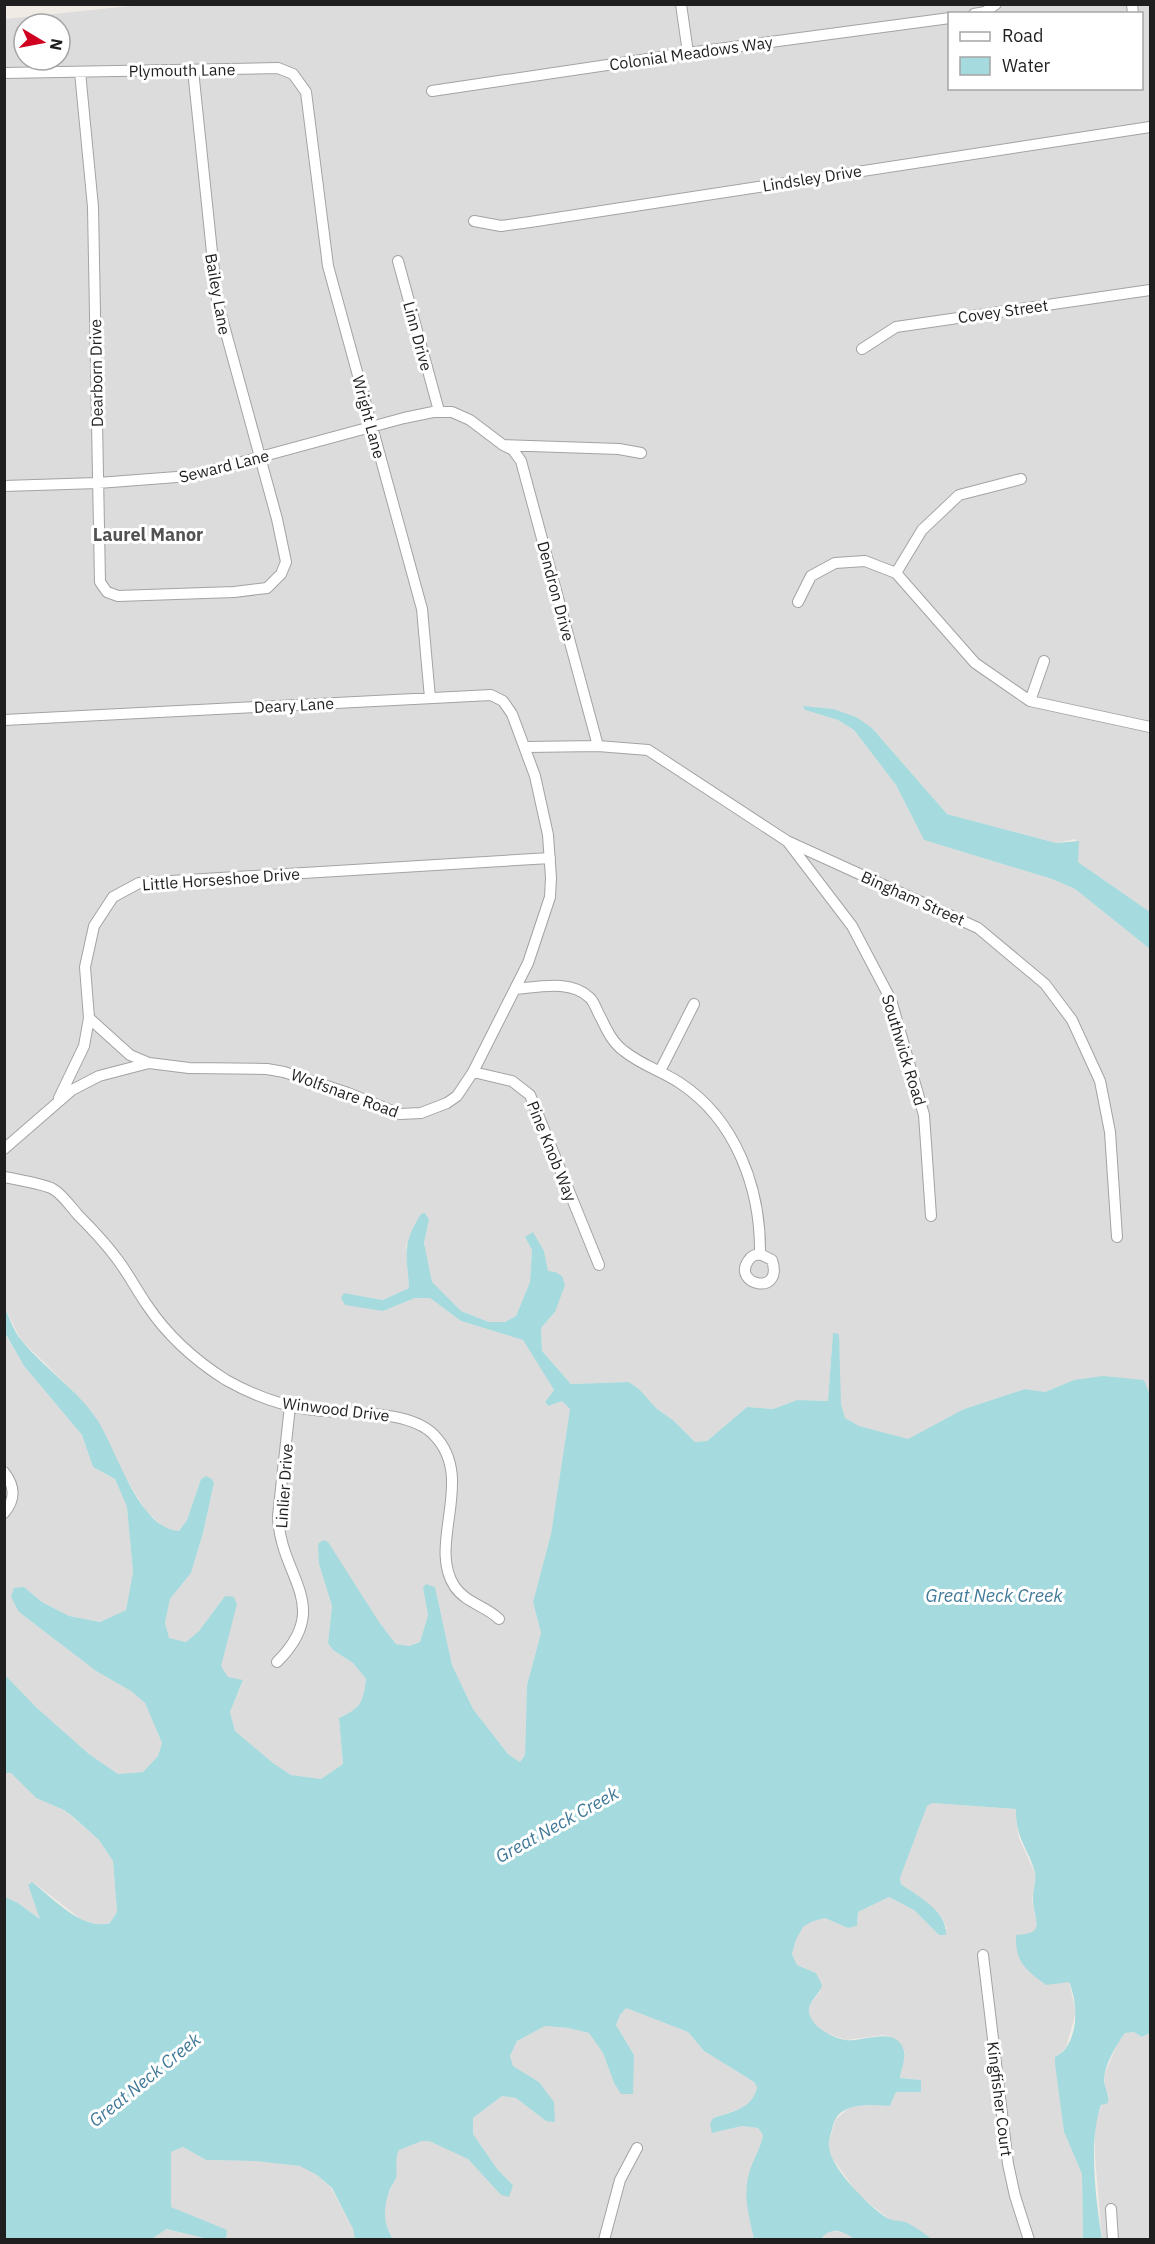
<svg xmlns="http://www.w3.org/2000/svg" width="1155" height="2244" font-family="'IBM Plex Sans',sans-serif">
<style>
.residential{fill:#dddcdc;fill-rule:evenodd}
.water{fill:#a5dade}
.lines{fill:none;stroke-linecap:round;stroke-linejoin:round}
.minor-casing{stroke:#a3a3a3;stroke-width:12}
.minor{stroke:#fff;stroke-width:10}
.labels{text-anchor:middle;stroke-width:6;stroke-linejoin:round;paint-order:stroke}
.street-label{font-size:16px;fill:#1f1f1f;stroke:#fff}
.neighbourhood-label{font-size:18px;font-weight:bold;fill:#525252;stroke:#fff}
.water-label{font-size:18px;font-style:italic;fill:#417a99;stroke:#fff}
</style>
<rect width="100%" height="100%" fill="#f0ebe5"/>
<path class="residential" d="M149,4L1150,5V912L1078,862L1076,839L1056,843L947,814L872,728L805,710L838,720L854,730L896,785L924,840L1052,879L1075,889L1150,949V1395L1074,1380L1045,1392L1025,1389L964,1409L908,1440L859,1426L845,1418L841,1404L833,1334L828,1401L797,1400L773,1409L747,1407L707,1441L695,1442L674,1421L656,1408L639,1389L629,1382L571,1384L542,1351L541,1328L555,1312L544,1251L525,1237L532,1250L530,1282L516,1316L505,1322H489L461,1311L431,1282L424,1243L429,1220L406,1245L409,1288L384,1300L344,1293L383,1311L415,1298H430L461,1321L523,1340L554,1390L545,1402L547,1406L562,1401L570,1409L551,1534L533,1602L541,1633L527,1685L525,1755L520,1762L508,1754L473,1709L452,1665L435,1587L423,1588L428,1615L420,1642L409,1646L396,1644L379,1622L319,1564L332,1606L328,1643L333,1650L353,1663L366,1679L363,1700L354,1711L339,1718L343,1764L321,1779L291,1775L273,1763L235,1731L230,1712L243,1681L227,1677L221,1666L225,1596L199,1631L186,1642L168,1638L165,1623L170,1599L191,1573L203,1533L214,1484L212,1479H201L187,1520L179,1531L167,1530L146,1511L73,1391L21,1340L5,1308V19ZM950,14H1142V88H950ZM24,24H60V60H24Z
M4,1333L24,1366L82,1435L93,1467L115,1479L127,1506L133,1572L126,1610L100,1622L69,1616L42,1602L24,1587L19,1612L96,1671L131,1691L145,1703L162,1743L158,1756L143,1772L118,1774L89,1754L37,1708L5,1675Z
M11,1772L36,1798L64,1810L99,1840L113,1861L117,1912L110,1923L100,1925L82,1920L33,1882L28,1886L41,1919L18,1903L5,1897L4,1773Z
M932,1803L1016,1809V1820L1019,1838L1036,1875L1032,1899L1037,1926L1035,1931L1028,1935L1069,1982L1076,2012L1066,2048L1055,2057L1064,2132L1082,2174L1083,2239H932L906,2223L889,2219L858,2194L832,2158L828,2146L835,2120L844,2112L851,2107L872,2105L890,2106L896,2092L921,2080L900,2078L905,2052L900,2043L895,2040L884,2035L846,2040L823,2032L813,2022L808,2012L810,2004L820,1992L816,1973L797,1965L792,1954L796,1940L803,1927L811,1922L825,1918L848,1928L857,1926L858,1912L889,1897L914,1910L939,1935L947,1929L943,1919L930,1905L901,1884L900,1878L927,1805Z
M626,2008L688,2032L704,2051L754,2082L757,2087L754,2098L742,2108L713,2118L712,2133L742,2126L758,2128L763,2135L761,2145L750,2171L754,2239H393L386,2227L384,2213L388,2194L396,2178L395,2159L398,2150L422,2141H429L459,2154L468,2159L501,2195L513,2185L498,2170L473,2134V2118L502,2096L516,2098L546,2121L539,2082L513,2066L510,2056L517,2041L545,2026L568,2028L589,2033L603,2053L614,2083L634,2055L616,2025L620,2015Z
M1134,2032L1143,2037L1150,2033V2239H1102L1095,2157V2121L1102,2105L1109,2096L1105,2087L1104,2076L1117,2044L1125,2033Z
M183,2147L206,2160L255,2161L301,2166L317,2175L331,2188L353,2229L355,2239H226L227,2237L171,2207V2152Z
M165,2229L208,2239L152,2240Z
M832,2231L845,2233L854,2239L821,2240L826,2232Z"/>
<path class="water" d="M803,706L833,709L856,717L872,728L947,814L1056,843L1079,841L1078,862L1150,912V949L1075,889L1052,879L924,840L896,785L854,730L838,720L805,710Z
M425,1213L429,1220L424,1243L432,1282L461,1311L489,1322H505L516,1316L530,1282L532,1250L525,1237L533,1232L544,1251L548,1271L555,1272L562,1276L565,1285L555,1312L541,1328L542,1351L571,1384L629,1382L639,1389L656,1408L674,1421L695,1442L707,1441L747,1407L773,1409L797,1400L828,1401L833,1333L839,1334L841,1404L845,1418L859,1426L908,1439L964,1409L1025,1389L1045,1392L1074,1380L1103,1376L1144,1380L1150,1395V2033L1142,2037L1134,2032L1125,2033C1116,2045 1105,2064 1104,2079C1104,2088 1110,2094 1108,2103L1101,2105C1088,2141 1096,2201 1102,2239H1083L1082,2174L1064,2132L1055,2064V2057C1058,2055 1064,2051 1066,2048C1079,2029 1077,2001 1069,1982L1046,1985C1026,1970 1015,1963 1016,1935C1047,1934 1034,1921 1033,1900C1032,1891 1037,1881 1035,1872C1028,1848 1015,1837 1016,1809L932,1803L927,1806L900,1878L901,1884C917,1896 948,1911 946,1935H939L914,1910L889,1897L858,1912L857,1926L848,1928L825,1918L811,1922L803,1927L796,1940L792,1954L797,1965L816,1973L822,1985C820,1994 810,2000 809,2009C808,2015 812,2020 816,2025C823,2032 835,2038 845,2040C862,2043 897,2024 904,2051C906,2058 901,2070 900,2078L921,2080V2092H896L890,2106C872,2105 839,2101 833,2125C832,2131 828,2140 829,2147C831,2169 869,2206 887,2218C892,2221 899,2220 905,2222C913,2225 925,2234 932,2239H854C842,2230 830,2227 821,2239H754C749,2215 742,2196 750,2170C754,2157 761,2148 763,2135L758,2128L742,2126L712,2133L710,2124L713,2118C731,2112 753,2109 757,2087L754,2082L704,2051L688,2032L626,2008L620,2015L616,2025L634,2055L633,2094H621L614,2083L603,2053L589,2033L568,2028L545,2026L517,2041L510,2056L513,2066L539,2082L554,2102L555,2122L546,2121L516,2098L502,2096L473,2118V2134L498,2170L513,2185L509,2197L501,2195L468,2159L429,2141H422L399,2150C394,2160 398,2168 396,2178C394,2183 389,2189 388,2195C383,2212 384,2225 393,2239H355L353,2229L332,2188L317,2175L300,2166L255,2161L206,2160L183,2147L171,2152V2207L227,2230L226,2239H208L166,2229L152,2239H5V1897L18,1903L40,1919L28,1885L32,1882C53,1898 82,1931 110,1923L117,1912L113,1861L99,1840L72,1816L64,1810L36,1798L11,1773H5V1675L37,1708L89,1754L118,1774L143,1772L158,1756L162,1743L145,1703L131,1691L96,1671L19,1612L11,1597L14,1588L24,1587L42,1602L69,1616L100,1622L126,1610L133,1572L127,1507L115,1479L93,1467L82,1435L24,1366L5,1333V1308C10,1319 14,1332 22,1341C45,1369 78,1390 98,1421C117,1451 139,1529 179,1531L187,1520L201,1479L206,1476L212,1479L214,1483L203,1533L191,1573L170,1599L165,1623L169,1638L186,1642L199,1631L225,1596L234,1597L237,1604L221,1666L228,1677L243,1680L230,1712L235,1731L273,1763L291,1775L321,1779L343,1764L339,1718C361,1708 363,1703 366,1679L353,1663L333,1650L328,1643L332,1606L319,1564L318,1544L323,1540L328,1542L379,1622L396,1644L409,1646L420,1642L428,1615L423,1588L426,1584L435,1587L452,1665L473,1709L508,1754L520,1762L525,1755L527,1685L541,1633L533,1602L551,1534L570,1409L562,1401L548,1406L545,1402L554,1390L523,1340L461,1321L430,1298H415L383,1311L345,1305L341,1298L344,1293L383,1300L409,1288C407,1253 401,1246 421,1214Z"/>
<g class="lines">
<defs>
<path id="minor" d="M681,4L688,53
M1132,4L1133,14
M974,14L985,12L996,4
M80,72L93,207L100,582L107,592L118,596L234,592L267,588L281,574L286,562L277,519L217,300L193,70
M4,73L278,68L293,74L306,92L328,266L422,609L430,698
M432,91L688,53L950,18
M474,221L501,226L530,222L1150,127
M398,261L439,411
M862,349L896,327L1150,290
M505,446L513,450L521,461L598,746
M4,486L98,483L190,476L404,418L433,412H452L470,420L503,445L619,449L641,453
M896,573L922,530L959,495L1021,479
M798,602L811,576L835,563L865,561L896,573L975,663L1030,701L1150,727
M1030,701L1044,661
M4,720L491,695L503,701L512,714L535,776L548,835L551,878L550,897L528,963L473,1072L457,1096L447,1103L421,1113L400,1114L348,1093L284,1072L267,1069L189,1068L149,1063L99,1076L72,1090L4,1149
M526,747L598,746L648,750L787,841L978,928L1045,984L1072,1020L1100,1081L1110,1132L1117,1237
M788,842L852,926L891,1000L924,1115L931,1216
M515,989C538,987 572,979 590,998C595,1003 597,1012 601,1018C607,1031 613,1043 624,1051C641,1065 662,1071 680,1083C736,1120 761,1189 760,1254L772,1260C784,1297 732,1285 748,1261C751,1256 754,1255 760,1254
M89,1018L130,1055L149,1063
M660,1071L694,1004
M473,1072L512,1081L530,1095L599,1265
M59,1098L84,1046L89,1018L85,967L94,926L113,897L139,883L550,858
M4,1177C15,1179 46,1185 53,1189C62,1194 71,1207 78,1215C93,1230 108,1246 120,1263C130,1277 138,1292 147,1305C167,1335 196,1361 226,1380C251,1394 279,1405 307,1409C343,1415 408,1408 434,1435C477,1479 426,1545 455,1587C466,1603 486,1606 499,1619
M4,1472C15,1486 16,1499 4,1513
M277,1662C334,1605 280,1578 278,1516L290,1406
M983,1955L1008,2164L1015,2196L1029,2240
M1111,2209L1113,2240
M604,2240L620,2180L637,2148"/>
</defs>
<use href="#minor" class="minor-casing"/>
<use href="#minor" class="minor"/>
</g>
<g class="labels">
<g class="street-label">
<text transform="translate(691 53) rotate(-8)" y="6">Colonial Meadows Way</text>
<text transform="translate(182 70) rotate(-1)" y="6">Plymouth Lane</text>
<text transform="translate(812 178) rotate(-9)" y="6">Lindsley Drive</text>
<text transform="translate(218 294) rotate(80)" y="6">Bailey Lane</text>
<text transform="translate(1003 311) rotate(-8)" y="6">Covey Street</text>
<text transform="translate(418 336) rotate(75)" y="6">Linn Drive</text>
<text transform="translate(96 373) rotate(-91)" y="6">Dearborn Drive</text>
<text transform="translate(369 417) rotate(75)" y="6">Wright Lane</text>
<text transform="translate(224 466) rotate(-14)" y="6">Seward Lane</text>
<text transform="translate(556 591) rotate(75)" y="6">Dendron Drive</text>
<text transform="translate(294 705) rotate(-3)" y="6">Deary Lane</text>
<text transform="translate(221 879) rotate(-4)" y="6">Little Horseshoe Drive</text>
<text transform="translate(913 898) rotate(24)" y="6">Bingham Street</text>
<text transform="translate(904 1050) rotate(73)" y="6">Southwick Road</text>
<text transform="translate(345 1093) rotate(20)" y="6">Wolfsnare Road</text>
<text transform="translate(552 1151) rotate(68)" y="6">Pine Knob Way</text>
<text transform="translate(336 1409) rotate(7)" y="6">Winwood Drive</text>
<text transform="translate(284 1486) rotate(-86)" y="6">Linlier Drive</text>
<text transform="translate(1000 2099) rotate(83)" y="6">Kingfisher Court</text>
</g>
<g class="neighbourhood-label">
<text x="148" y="541">Laurel Manor</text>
</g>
<g class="water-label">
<text x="994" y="1602">Great Neck Creek</text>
<text transform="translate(557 1825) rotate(-29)" y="6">Great Neck Creek</text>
<text transform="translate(145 2080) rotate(-39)" y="6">Great Neck Creek</text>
</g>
</g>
<rect width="1155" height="2244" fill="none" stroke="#1f1f1f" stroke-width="12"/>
<rect x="948" y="12" width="195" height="78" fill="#ffffff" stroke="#a5a5a5" stroke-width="1.5"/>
<rect x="960" y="32" width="30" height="9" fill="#ffffff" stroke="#a5a5a5" stroke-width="1.5"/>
<text x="1002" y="42" font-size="18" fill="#1f1f1f">Road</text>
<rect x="960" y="57" width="30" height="18" fill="#a5dade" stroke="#a5a5a5" stroke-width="1.5"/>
<text x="1002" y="72" font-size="18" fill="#1f1f1f">Water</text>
<g transform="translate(42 42) rotate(100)"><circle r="28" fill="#ffffff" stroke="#a5a5a5" stroke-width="1.5"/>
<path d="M0-4.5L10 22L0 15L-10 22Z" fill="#cf0020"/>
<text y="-9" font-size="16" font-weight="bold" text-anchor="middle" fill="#1f1f1f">N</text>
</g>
</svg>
